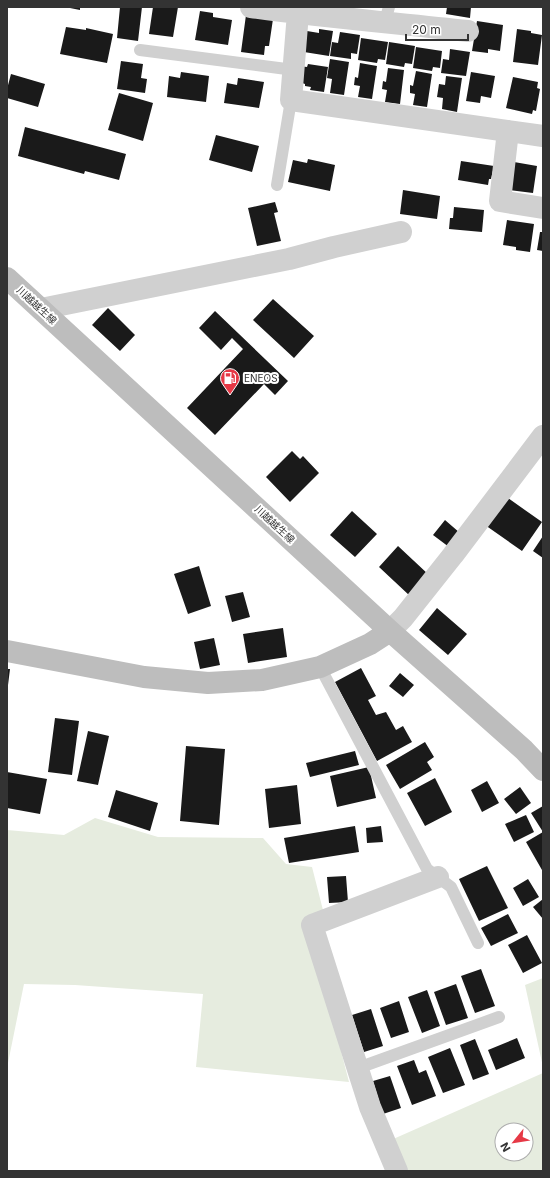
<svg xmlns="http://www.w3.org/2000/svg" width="550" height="1178" font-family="Inter,'Noto Sans JP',sans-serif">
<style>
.green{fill:#e6ecdf;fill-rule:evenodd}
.building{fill:#1a1a1a}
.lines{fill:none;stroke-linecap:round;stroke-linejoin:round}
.lane{stroke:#d0d0d0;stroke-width:12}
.street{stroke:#d0d0d0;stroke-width:22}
.secondary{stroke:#bdbdbd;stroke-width:22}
.labels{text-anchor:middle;stroke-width:4;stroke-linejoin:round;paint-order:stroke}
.street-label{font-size:10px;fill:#333;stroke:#fff}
.poi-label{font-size:10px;fill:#333;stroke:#fff;text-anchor:start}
</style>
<rect width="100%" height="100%" fill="#fff"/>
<path class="green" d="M95,818L158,837L263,838L286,864L312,867L324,914L329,1005L349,1082L196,1067L203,994L75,985L24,984L7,1068V830L64,835Z
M543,978V1067L525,985Z
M543,1073V1171H406L391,1140ZM502,1130H526V1154H502Z"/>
<path class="building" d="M65,7H80V10Z
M120,7H142L138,41L117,38Z
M153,7H178L173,37L149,34Z
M447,7H471L470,18L446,14Z
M200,11L213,13V17L232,20L228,45L195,40Z
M246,15L273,19L269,46H265L264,55L241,52Z
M477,21L503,25L500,51L488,49V53L472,51Z
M66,27L86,30V28L113,34L107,63L60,54Z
M319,29L333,31L329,56L304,52L307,31L319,33Z
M517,29L531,31V33L542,35L538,65L513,62Z
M340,32L360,35L357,54L351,53V59L330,56L332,42L338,43Z
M361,38L388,42L385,60L378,59L377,63L358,60Z
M389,42L415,46L412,64L405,63L404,67L386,64Z
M416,47L442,51L440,68L433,67L432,71L413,68Z
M450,49L470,52L466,76L441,73L443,59L449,60Z
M330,59L349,62L344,95L330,93L332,79L327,78Z
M121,61L143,64L141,78L147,79L145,93L117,89Z
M360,63L377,66L372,99L358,97L360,86L354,85L355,77L358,78Z
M308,64L328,67L324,92L310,90L311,87L305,86V84L302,83L299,66L307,67Z
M388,68L404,70L400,104L385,102L387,90L382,89L383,81L386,82Z
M416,71L432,74L427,107L413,105L415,94L410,93V85L413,86Z
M181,72L209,76L206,102L167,97L169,76L180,78Z
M471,72L495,76L491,98L481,96L480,103L466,101Z
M11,74L45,84L38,107L7,98V89Z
M446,76L462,78L457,112L442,109L443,98L437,97L439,84L445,85Z
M513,77L538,82L537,88L540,89L536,111L533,110L532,114L506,108Z
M238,78L264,82L259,108L224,103L227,83L237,85Z
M119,93L153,103L143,141L108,130Z
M25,127L126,154L119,180L85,171L84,174L18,156Z
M216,135L259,146L252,172L209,160Z
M308,159L335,165L330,191L288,182L293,160L307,163Z
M461,161L494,166L491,179H489L488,185L458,180Z
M514,162L537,166L533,193L509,190Z
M403,190L440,196L437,219L400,214Z
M275,202L278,212L274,213L281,241L257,246L248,208Z
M454,207L484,210L482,232L449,229L450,218H453Z
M507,220L534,224L530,252L516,250V247L503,245Z
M540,232H543V251L537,250Z
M273,299L314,336L294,358L253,320Z
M108,308L135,335L120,351L92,325Z
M215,311L288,381L275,395L264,384L215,435L187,408L243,349L232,338L221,350L199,328Z
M292,451L300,459L303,456L319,473L290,502L266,477Z
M505,496L542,522L522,551L485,525Z
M352,511L377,534L355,557L330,535Z
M445,520L460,533L449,547L433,535Z
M543,536V558L533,551Z
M398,546L429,575L410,596L379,567Z
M199,566L211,606L188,614L174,574Z
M243,592L250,617L232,622L225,596Z
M437,608L467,634L448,655L419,630Z
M283,628L287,657L248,663L243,634Z
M214,638L220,665L200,669L194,642Z
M361,668L376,696L368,700L376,715L386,712L396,730L403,726L412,742L377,761L335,682Z
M7,669H10L8,685H7Z
M400,673L414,685L403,697L389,686Z
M55,718L79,721L72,775L48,772Z
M88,731L109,736L98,785L77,781Z
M425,742L434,757L427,762L432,770L400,789L386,765Z
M186,746L225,749L219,825L180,821Z
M355,751L359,765L310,777L306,763Z
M369,767L376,798L337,807L330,776Z
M7,772L47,779L40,814L7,808Z
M435,778L452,812L425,826L407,793Z
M487,781L499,803L482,812L471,790Z
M297,785L301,824L269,828L265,789Z
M520,787L531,803L516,814L504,799Z
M116,790L158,803L150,831L108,817Z
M543,806V869L542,870L526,842L543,832L531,813Z
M526,815L534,832L514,842L505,824Z
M355,826L359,852L289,863L284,838Z
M381,826L383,842L367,843L366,828Z
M487,866L508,908L479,921L459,879Z
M346,876L348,902L329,903L327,877Z
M528,879L539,897L523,906L513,888Z
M543,899V919L533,907Z
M508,914L518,933L491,946L481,928Z
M527,935L542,963L523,973L508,945Z
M481,969L495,1006L475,1013L461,976Z
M456,984L468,1018L446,1025L434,992Z
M427,990L440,1026L422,1033L408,997Z
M399,1001L409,1032L391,1038L380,1008Z
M371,1009L383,1046L364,1052L352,1015Z
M517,1038L525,1058L496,1070L488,1050Z
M475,1039L489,1074L473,1080L460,1045Z
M450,1048L465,1085L443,1093L428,1057Z
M414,1060L419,1073L426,1070L436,1096L412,1105L397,1066Z
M390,1076L401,1108L383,1114L373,1081Z"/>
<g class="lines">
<path class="lane" d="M385,21L389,7
M140,50L294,70
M277,185L291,100
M320,667L427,869L451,887L478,943
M358,1068L499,1017"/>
<path class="street" d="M251,7C323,17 396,23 468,31
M298,13L291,100L543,136
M508,131L500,201L543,208
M41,309L289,259L334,247L401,232
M390,631L403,618L453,555L543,436
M397,1171L370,1107L312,925L438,877"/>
<path class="secondary" d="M7,278L390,631L524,750L543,770
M7,651L144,677L208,683L262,680L320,667L370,644L390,631"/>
</g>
<defs>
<symbol id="fuel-pin" viewBox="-11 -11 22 30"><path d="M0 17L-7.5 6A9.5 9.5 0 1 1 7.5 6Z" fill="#e63946" stroke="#fff"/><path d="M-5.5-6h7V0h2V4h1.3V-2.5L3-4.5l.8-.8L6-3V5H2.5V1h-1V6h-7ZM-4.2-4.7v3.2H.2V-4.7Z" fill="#fff"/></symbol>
</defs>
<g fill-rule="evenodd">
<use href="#fuel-pin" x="219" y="367" width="22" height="30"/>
</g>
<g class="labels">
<g class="street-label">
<text transform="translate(37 305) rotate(43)" y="4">川越越生線</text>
<text transform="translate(275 524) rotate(43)" y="4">川越越生線</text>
</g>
<g class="poi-label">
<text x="244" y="382">ENEOS</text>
</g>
</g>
<rect width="550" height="1178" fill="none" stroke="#333333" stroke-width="16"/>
<g transform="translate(514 1142) rotate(240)"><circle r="19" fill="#ffffff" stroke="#adadad"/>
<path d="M0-3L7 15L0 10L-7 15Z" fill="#e63946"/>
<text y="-6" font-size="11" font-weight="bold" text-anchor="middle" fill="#333333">N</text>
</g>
<path d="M406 34v6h62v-6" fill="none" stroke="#333333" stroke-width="2"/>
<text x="412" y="34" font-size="12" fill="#333333" stroke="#ffffff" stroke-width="3" paint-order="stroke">20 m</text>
</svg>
